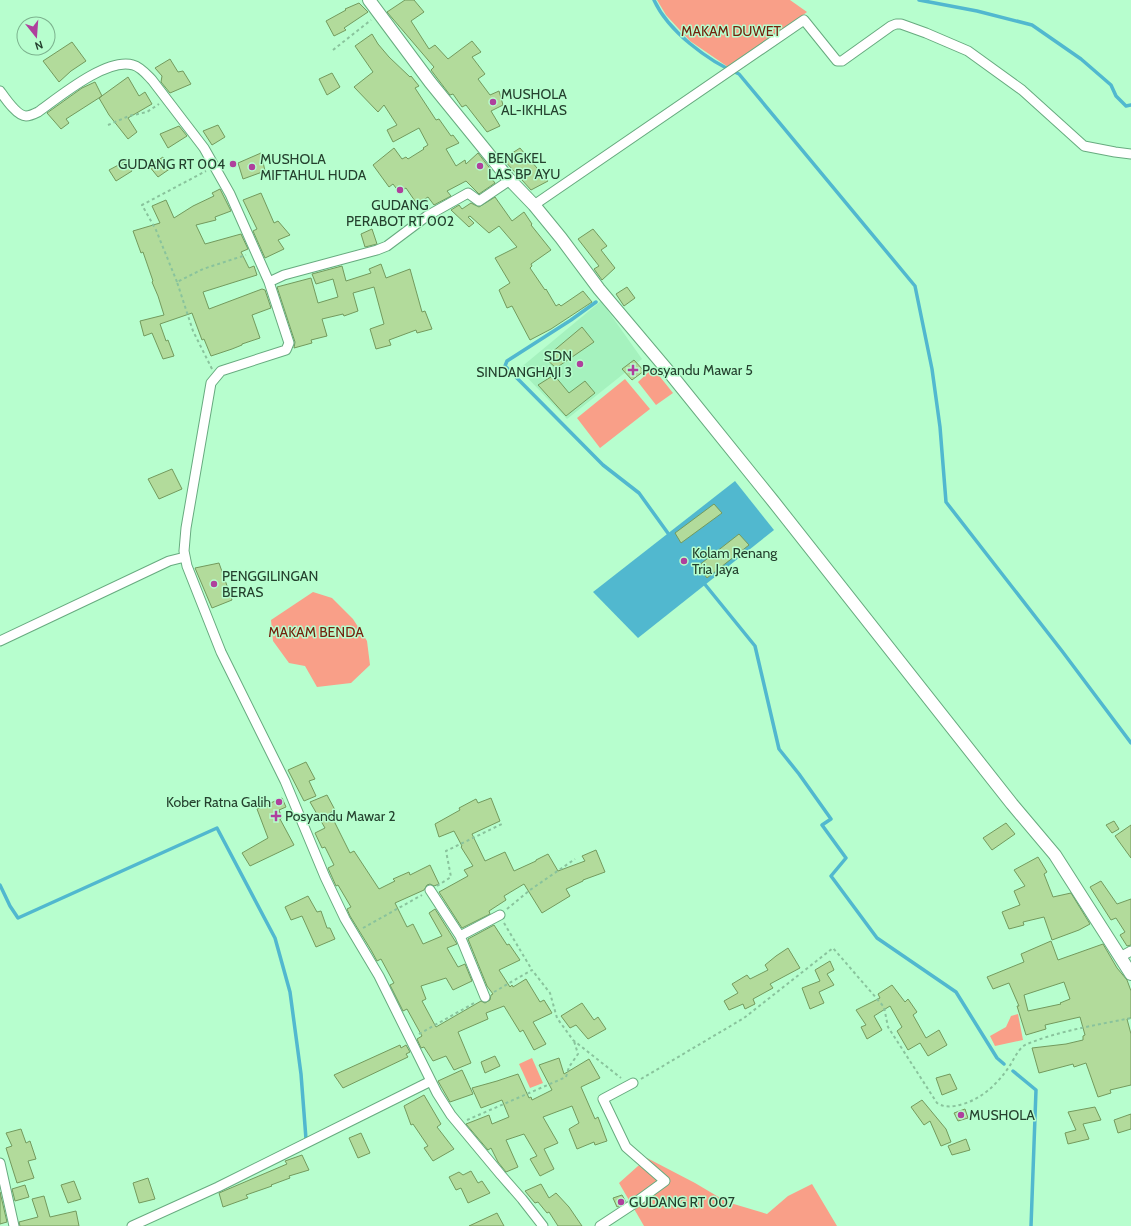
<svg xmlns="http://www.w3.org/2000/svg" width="1131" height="1226" font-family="Cabin,sans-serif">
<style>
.built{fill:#a5f2be}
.green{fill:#f99f88}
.water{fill:#51b8cf}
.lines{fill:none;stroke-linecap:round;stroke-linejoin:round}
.stream{stroke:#51b8cf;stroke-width:3.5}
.building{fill:#b2db9b;stroke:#739a5d;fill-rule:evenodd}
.street-casing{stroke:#67ab7f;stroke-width:11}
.secondary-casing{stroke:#67ab7f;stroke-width:14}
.path{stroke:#89c39c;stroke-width:2;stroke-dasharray:3 3;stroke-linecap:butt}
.street{stroke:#fff;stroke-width:9}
.secondary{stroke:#fff;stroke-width:12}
.poi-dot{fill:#af409d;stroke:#b7fece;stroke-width:1.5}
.labels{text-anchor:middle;stroke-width:3;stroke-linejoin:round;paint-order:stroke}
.park-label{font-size:14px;fill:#73220d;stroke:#b7fece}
.poi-label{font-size:14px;fill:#24412e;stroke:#b7fece;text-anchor:start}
</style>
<rect width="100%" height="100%" fill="#b7fece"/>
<path class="built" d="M601,301L642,359L567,419L519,369Z"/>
<path class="green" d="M657,0H790L807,12L731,69L690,41L666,15Z
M653,368L673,393L656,405L638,382Z
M625,379L650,409L600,448L577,418Z
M313,592L332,598L353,619L367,641L370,665L351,683L317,687L305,666L289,663L273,641L271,620Z
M1018,1014L1023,1040L995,1046L990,1036L1006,1027L1011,1016Z
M532,1058L543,1083L530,1088L519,1064Z
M647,1158L695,1183L727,1202L767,1214L788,1196L812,1184L837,1226H644L619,1183Z"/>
<path class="water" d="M735,481L774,530L638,638L593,592Z"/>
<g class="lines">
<path class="stream" d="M654,0C668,31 708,61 739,74L915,286L932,369L940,427L946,502L1062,651L1131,743
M919,0L977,11L1032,25L1081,59L1111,85L1116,96L1126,106L1131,105
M596,302L571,320L507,361L505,366L603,465L639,493L670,536
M703,582L755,646L779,749L799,774L831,819L822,825L846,858L831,876L877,938L956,992L997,1058L1004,1064
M0,885L10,906L18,918L217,828L275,938L290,992L301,1074L306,1139
M1013,1071L1036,1090L1031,1226"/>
</g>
<path class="building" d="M405,0H414L424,12L411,21L429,49L435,45L448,59L472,41L481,52L472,57L485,74L478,79L490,95L499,91L503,105L491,111L500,126L487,132L466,105L462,107L453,94L450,95L437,78L431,70L434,67L387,12Z
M359,3L368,12L344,28L346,30L334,36L326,21L346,10L345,9Z
M372,34L378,44L389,57L410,77L411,76L419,86L415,88L436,120L439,119L451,136L453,135L459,143L446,149L456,166L465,160L466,164L478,153L492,171L488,174L495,183L479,194L466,181L447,191L451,196L434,205L428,197L417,204L406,188L399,192L393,184L389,187L373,165L394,148L402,159L406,157L408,159L424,149L423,148L428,145L419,128L393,142L387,130L397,125L384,105L378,112L354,87L373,72L355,46Z
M72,42L86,61L71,71L59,82L43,61Z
M170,59L178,72L183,71L191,84L170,93L161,82L162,76L155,68Z
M332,73L340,87L327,95L319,79Z
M128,77L139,96L145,92L152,104L128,118L137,132L128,139L109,115L99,98Z
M95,82L102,96L66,119L69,123L61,129L47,113L82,88Z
M218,125L225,137L212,145L203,131Z
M179,126L187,136L168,148L160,134Z
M520,148L548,181L531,190L503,159Z
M261,153L265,171L243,179L238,163Z
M163,157L171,168L158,177L149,166Z
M126,161L132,171L116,181L109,170Z
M220,189L231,211L215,217L216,220L196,225L205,244L241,234L248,249L241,252L249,268L254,266L257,275L203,292L209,309L262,289L265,290L271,308L252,315L260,338L242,344V345L232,349L211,356L204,339L202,340L192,313L160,324L166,341L168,340L174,356L163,359L152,333L144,336L140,321L164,315L158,296L152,282L153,281L143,252L141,253L133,231L160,223L152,206L166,200L174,218L193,206L214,196L212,193Z
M261,193L274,223L278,221L290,235L278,240L284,249L265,258L253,231L257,229L243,200Z
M495,197L512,221L524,212L532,224L531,225L551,250L531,264L532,266L530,268L545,290L546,289L556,306L559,304L561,306L583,291L592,302L551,329L530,340L512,306L507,308L499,290L510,283L495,258L517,247L499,226L489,233L470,216L468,217L474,223L469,227L451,210L459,205L462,209L471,203L479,207Z
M372,229L377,244L365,247L361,234Z
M593,229L607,246L601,250L615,268L602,280L594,269L599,266L578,239Z
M381,264L386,278L410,269L422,312L425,311L432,329L417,333L416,330L389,340L391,345L376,349L370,329L384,324L374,287L353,293L358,311L344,316L343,314L322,319L327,336L311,340L312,343L294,348L295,342L293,336L277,287L311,278L318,303L338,297L333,279L316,284L312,274L342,266L346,281L371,273L369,269Z
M627,287L635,298L624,306L616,294Z
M582,327L594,342L556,368L545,358Z
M634,360L644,371L632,380L622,369Z
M554,375L569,393L585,381L595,393L566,416L538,385Z
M172,469L182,489L159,499L148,479Z
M714,504L722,513L681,543L675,533Z
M739,534L749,545L707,578L698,566Z
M219,563L232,600L212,608L195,568Z
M306,762L315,779L309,781L316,796L304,801L288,770Z
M327,795L335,810L330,813L350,853L354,851L379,889L395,881L393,879L409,872L410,875L430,865L439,884L434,886L430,884L427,885L424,890L395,903L407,927L413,924L423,944L442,936L429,913L435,909L457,944L447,948L458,967L465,964L472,981L453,990L446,978L421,986L426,999L422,1001L436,1027L481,1001L485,1003L490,1000L491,995L493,994L487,986L468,939L494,925L507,945L509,944L520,960L499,970L510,987L512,985L513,987L526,979L540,1002L544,1000L552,1013L533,1022L546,1044L534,1050L523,1030L520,1032L504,1006L486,1013L488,1019L458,1032L471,1063L454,1070L446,1056L433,1061L424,1047L421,1048L417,1039L422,1036L407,1009L403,1011L390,985L394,983L381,959L377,961L371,950L350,916L347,909L351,907L338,885L336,886L328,868L334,865L325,847L322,848L315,833L325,828L310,802Z
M282,798L286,807L279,810L282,818L280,819L294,845L250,866L242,853L268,838L257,809Z
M491,798L500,821L472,834L485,861L505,852L514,871L536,861V860L548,854L558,871L585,861L582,856L596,850L605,872L583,880V881L566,889L570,896L542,913L524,884L504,896L506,900L489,911L490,914L462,928L439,892L468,876L464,870L473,866L461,847L462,846L454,831L439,837L435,824L460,810L459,808L476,799L478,803Z
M1114,821L1119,829L1112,833L1106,825Z
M1006,823L1015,834L992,850L983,838Z
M1131,825V858L1115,836Z
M1038,857L1047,872L1044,874L1053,897L1071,893L1090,924L1079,930L1052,940L1044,917L1023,922L1024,925L1009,929L1002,912L1020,905L1014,891L1025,886L1014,870Z
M1101,881L1117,904L1131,899V945L1127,946L1120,935L1125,932L1116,918L1111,920L1090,887Z
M308,896L317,912L321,911L327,928H330L335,939L316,947L302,916L291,920L285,907Z
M1051,941L1058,960L1103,944L1117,968L1127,980L1131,991V1018L1127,1019L1131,1034V1085L1110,1090L1111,1093L1098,1097L1086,1063L1074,1067L1073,1064L1039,1073L1032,1048L1066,1044L1083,1040V1036L1085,1035L1080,1017L1045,1025L1046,1029L1026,1035L1017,1006H1019L1009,983L993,989L987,977L1024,962L1021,954ZM1064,982L1070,999L1060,1003L1061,1004L1028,1011L1024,995Z
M788,948L800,968L770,984L773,988L753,999L755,1004L745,1009L743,1004L729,1010L724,1001L738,993L732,984L747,975L750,979L768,970L765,965L776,956Z
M830,961L834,970L827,974L834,985L819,992L824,1003L810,1009L802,988L820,981L815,970Z
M892,985L905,1002L908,999L917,1012L913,1015L926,1038L939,1030L947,1045L928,1056L920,1043L908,1050L897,1031L902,1027L890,1006L874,1016L882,1030L867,1039L861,1027L866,1025L856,1010L880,998L878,994Z
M582,1003L594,1020L598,1017L606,1029L588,1039L576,1025L570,1028L561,1016Z
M400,1045L401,1048L406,1045L410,1052L406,1054L408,1057L343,1088L334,1075Z
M495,1056L500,1066L485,1073L481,1062Z
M559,1058L564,1074L589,1059L600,1078L581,1087L595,1119L598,1117L607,1141L595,1145L594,1142L577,1149L569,1129L579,1123L572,1106L543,1117L558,1143L544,1149L554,1169L540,1176L530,1159L537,1156L524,1134L506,1140L518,1167L506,1172L498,1162L491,1148L488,1150L466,1124L489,1115L492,1124L509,1117L502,1100L481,1108L472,1088L497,1081L518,1074L529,1098L531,1097L532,1100L552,1090L539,1065Z
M462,1070L473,1094L450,1102L438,1081Z
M950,1074L957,1089L942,1095L936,1078Z
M424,1095L441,1124L437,1127L454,1149L433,1161L424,1148L428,1146L413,1124L411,1125L404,1106Z
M922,1100L946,1129L951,1142L941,1146L930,1121L924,1125L911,1107Z
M1095,1107L1101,1120L1083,1124L1089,1139L1068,1144L1065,1133L1076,1130L1068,1112Z
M965,1109L968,1118L958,1121L954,1113Z
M1131,1114V1129L1118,1133L1114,1120Z
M21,1129L26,1143L30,1141L36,1159L28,1161L34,1178L17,1183L6,1148L12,1146L6,1133Z
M361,1133L370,1153L358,1158L349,1138Z
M966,1139L970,1150L952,1155L948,1146Z
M302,1155L309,1170L289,1176L290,1178L271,1185L272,1186L246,1195L248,1198L223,1207L219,1193L287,1164L285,1161Z
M471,1171L478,1183L482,1181L490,1193L468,1203L461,1188L456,1190L449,1177L459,1172L463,1175Z
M148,1178L155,1199L139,1203L133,1183Z
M74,1181L81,1199L68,1203L61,1185Z
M541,1184L549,1198L556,1193L569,1207L582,1226H558L549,1212L547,1213L538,1202L535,1203L525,1191Z
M25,1185L29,1197L15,1201L12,1189Z
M0,1192L7,1222L0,1224Z
M622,1195L626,1202L617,1207L613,1198Z
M44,1196L50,1217L76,1211L79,1226H20L19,1222L38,1217L32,1199Z
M497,1213L504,1226H469Z"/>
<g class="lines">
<defs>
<path id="street" d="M0,91C5,98 17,116 26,116C30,116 34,114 38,112C59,97 107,57 133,65C141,67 147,75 152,80L204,148L230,194L269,282L289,343L286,350L221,371L211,383L186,528L184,551L187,566L221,652L285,781L325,877L345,919L379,976L437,1093L451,1115L501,1175L522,1199L543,1226
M534,205L804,20L837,61H842L891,26L896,24H901L926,33L968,51L1022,90L1084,146L1115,152L1131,154
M269,282L284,275L377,250L387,246L427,216L468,193L479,201L510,180
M0,641L169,561L185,557
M430,890L460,936L485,997
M460,936L500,915
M1120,957L1131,951
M0,1163L14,1226
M132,1226L218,1187L431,1081
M600,1226L632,1205L665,1181L626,1147L603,1099L633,1083"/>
<path id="secondary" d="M369,0L430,82L508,178L534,205L561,238L599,289L669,372L773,501L1012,804L1055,855L1131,974"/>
</defs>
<use href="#street" class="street-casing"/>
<use href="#secondary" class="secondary-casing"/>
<path class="path" d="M333,50L371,20
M108,125L129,116L147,112L159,104
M177,282L156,230L142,205L206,171
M212,369L193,331L177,282L203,269L246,255
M437,886L451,877L446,851L504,823
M507,909L530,890L575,859
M504,923L532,970
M363,928L422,895
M494,992L532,970L550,993L557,1018L573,1040L621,1078
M419,1034L476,1002
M641,1079L744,1018L833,948L884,1007L888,1027L937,1103C945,1108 953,1107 963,1104C983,1098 997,1084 1009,1067C1013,1061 1018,1049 1025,1045C1057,1031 1097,1025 1131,1018
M467,1120L566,1077L569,1067L578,1054L574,1041"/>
<use href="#street" class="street"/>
<use href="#secondary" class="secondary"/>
</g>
<g class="poi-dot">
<circle cx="493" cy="102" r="4"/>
<circle cx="233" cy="164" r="4"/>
<circle cx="480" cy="166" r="4"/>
<circle cx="252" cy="167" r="4"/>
<circle cx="400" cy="190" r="4"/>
<circle cx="580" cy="364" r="4"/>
<path d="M631 364h4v4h4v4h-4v4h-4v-4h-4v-4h4z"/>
<circle cx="684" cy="561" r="4"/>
<circle cx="214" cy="584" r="4"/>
<circle cx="279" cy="802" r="4"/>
<path d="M274 810h4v4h4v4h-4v4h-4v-4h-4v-4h4z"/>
<circle cx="961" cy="1115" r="4"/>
<circle cx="621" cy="1202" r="4"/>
</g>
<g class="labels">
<g class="park-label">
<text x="731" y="36">MAKAM DUWET</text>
<text x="316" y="637">MAKAM BENDA</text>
</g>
<g class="poi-label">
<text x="501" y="99">MUSHOLA<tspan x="501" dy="16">AL-IKHLAS</tspan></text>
<text x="488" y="163">BENGKEL<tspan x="488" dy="16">LAS BP AYU</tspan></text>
<text x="260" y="164">MUSHOLA<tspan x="260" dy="16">MIFTAHUL HUDA</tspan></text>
<text x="225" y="169" text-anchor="end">GUDANG RT 004</text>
<text x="400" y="210" text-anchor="middle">GUDANG<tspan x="400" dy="16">PERABOT RT 002</tspan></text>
<text x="572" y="361" text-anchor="end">SDN<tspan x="572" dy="16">SINDANGHAJI 3</tspan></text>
<text x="642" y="375">Posyandu Mawar 5</text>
<text x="692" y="558">Kolam Renang<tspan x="692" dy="16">Tria Jaya</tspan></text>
<text x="222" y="581">PENGGILINGAN<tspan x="222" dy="16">BERAS</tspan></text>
<text x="271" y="807" text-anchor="end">Kober Ratna Galih</text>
<text x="285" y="821">Posyandu Mawar 2</text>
<text x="969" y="1120">MUSHOLA</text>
<text x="629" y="1207">GUDANG RT 007</text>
</g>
</g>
<g transform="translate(36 36) rotate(163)"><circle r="19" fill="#b7fece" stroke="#7cb28e"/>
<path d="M0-3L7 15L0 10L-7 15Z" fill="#af409d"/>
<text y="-6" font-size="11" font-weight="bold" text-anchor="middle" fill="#24412e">N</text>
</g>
</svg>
